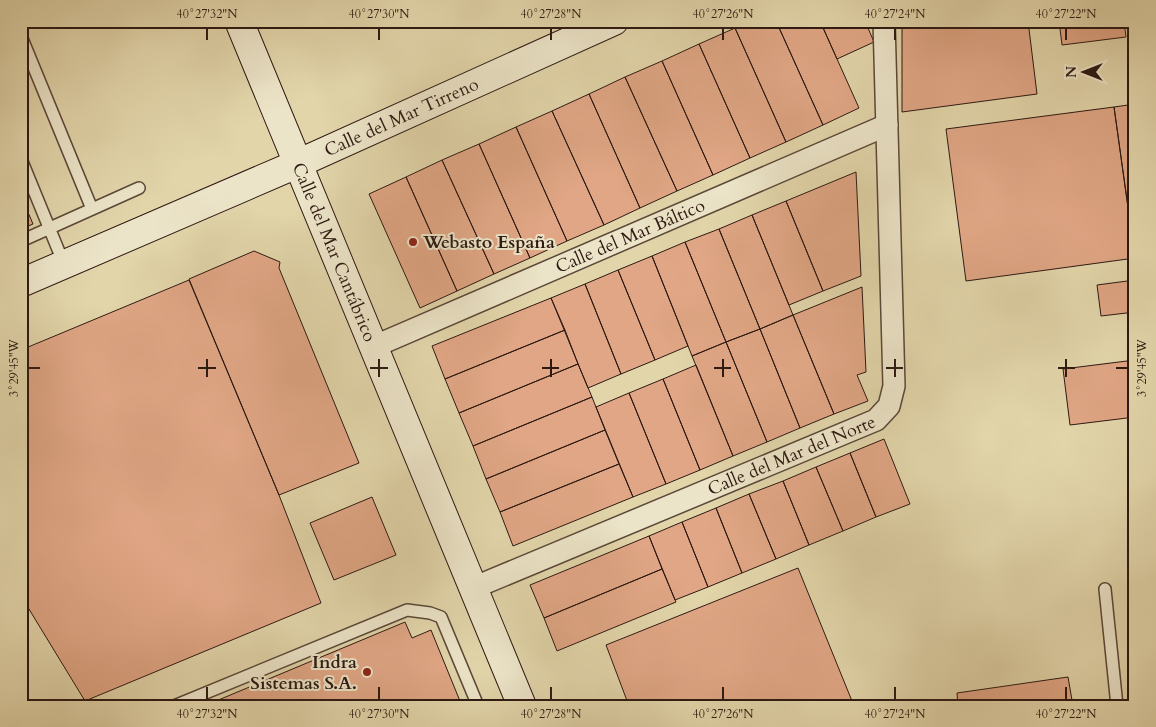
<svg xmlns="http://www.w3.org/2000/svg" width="1156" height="727" font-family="Cardo,serif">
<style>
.building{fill:#e0a685;stroke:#2d1912}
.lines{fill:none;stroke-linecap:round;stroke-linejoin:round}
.lane-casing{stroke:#5a4838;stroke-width:14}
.street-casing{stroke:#5a4838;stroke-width:24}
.secondary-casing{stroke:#2d1912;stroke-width:30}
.lane{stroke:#ece4c8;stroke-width:11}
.street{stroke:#ece4c8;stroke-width:21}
.secondary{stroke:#ece4c8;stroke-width:28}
.ticks{fill:none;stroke:#2d1912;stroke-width:2}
.poi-dot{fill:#8f2418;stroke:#ece4c8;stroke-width:2}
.labels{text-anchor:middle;stroke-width:4;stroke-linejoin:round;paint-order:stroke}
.street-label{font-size:18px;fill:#2d1912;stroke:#ece4c8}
.poi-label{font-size:18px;font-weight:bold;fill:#2d1912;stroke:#ece4c8;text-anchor:start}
.neatline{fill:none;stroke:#2d1912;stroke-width:2}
.ticks-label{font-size:12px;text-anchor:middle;fill:#2d1912}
</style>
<rect width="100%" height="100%" fill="#e2d5aa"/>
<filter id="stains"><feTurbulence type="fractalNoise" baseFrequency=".004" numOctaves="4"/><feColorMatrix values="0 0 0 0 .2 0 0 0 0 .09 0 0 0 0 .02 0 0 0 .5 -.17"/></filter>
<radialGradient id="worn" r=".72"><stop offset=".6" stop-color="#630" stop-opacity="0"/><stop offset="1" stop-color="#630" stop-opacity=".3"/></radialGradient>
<path class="building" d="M750,21H776L823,125L786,142L735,28Z
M776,21H820L859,108L823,125Z
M820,21H865L874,42L837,59Z
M902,21H1028L1037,94L902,112Z
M1059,21H1124L1126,37L1062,45Z
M735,28L786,142L750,158L699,44Z
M699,44L750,158L713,175L662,61Z
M662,61L713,175L677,191L625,77Z
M625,77L677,191L640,208L589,94Z
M589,94L640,208L604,225L552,111Z
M1135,104V257L1114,107Z
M1114,107L1135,258L966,281L946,129Z
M552,111L604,225L567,241L516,127Z
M516,127L567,241L530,258L479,144Z
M479,144L530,258L494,274L442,160Z
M442,160L494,274L457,291L406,177Z
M856,172L861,276L823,291L786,201Z
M406,177L457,291L420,308L369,194Z
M21,196L33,224L21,229Z
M786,201L823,291L789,305L752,215Z
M752,215L793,315L760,329L719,229Z
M719,229L760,329L726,342L685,242Z
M685,242L726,342L692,356L652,256Z
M254,251L280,262L279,268L359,463L279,495L189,279Z
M652,256L688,346L655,360L618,270Z
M618,270L655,360L621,374L585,284Z
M189,280L279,495L321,603L85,701L21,596V350Z
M1135,280V312L1101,316L1097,285Z
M585,284L621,374L588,388L551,298Z
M862,287L866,372L857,375L868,401L834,414L793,315Z
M551,298L565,330L445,379L432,346Z
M793,315L834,414L800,428L760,329Z
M760,329L800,428L767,442L726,342Z
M565,330L578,364L459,413L445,379Z
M726,342L767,442L733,456L692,356Z
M1135,360V417L1070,425L1063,369Z
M578,364L592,397L473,446L459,413Z
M696,365L733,456L700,470L663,379Z
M663,379L700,470L666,484L629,393Z
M629,393L666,484L633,497L596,407Z
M592,397L605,430L486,479L473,446Z
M605,430L619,464L500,512L486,479Z
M884,439L910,504L876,517L850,453Z
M850,453L876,517L843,531L816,467Z
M619,464L633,497L513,546L500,512Z
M816,467L843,531L809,545L783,481Z
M783,481L809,545L776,559L749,494Z
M749,494L776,559L742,573L716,508Z
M372,497L396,555L334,580L310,523Z
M716,508L742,573L708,587L682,522Z
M682,522L708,587L675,600L649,536Z
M649,536L662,569L544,618L530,585Z
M798,568L854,706H629L606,645Z
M662,569L676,602L557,651L544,618Z
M405,622L412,638L431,630L462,706H204Z
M1068,677L1073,706H958L957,693Z"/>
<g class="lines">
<defs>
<path id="lane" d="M21,36L92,209
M21,159L64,264
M21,241L139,188
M1105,589L1117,706
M174,706L407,610L430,613L441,617L478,706"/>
<g id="street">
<path id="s1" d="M373,347L887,125"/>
<path id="s2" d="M473,588L876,420L889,406L894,386L884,21"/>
</g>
<g id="secondary">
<path id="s3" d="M239,21L522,706"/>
<path id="s4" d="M21,283L297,164L614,21"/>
</g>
</defs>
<use href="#lane" class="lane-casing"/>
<use href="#street" class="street-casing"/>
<use href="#secondary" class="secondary-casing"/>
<use href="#lane" class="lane"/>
<use href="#street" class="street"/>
<use href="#secondary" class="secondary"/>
</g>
<path class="ticks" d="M207,28V40M379,28V40M551,28V40M723,28V40M895,28V40M1066,28V40M207,359V377M379,359V377M551,359V377M723,359V377M895,359V377M1066,359V377M28,368H40M198,368H216M370,368H388M542,368H559M714,368H731M886,368H903M1058,368H1075M1116,368H1128M207,687V700M379,687V700M551,687V700M723,687V700M895,687V700M1066,687V700"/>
<g class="poi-dot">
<circle cx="413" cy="242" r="5"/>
<circle cx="367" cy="672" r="5"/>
</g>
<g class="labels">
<g class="street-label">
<text dy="6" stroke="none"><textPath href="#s4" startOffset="415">Calle del Mar Tirreno</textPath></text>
<text dy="6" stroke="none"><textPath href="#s1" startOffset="280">Calle del Mar Báltico</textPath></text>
<text dy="6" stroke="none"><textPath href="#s3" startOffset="250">Calle del Mar Cantábrico</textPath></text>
<text dy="6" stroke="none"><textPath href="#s2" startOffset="345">Calle del Mar del Norte</textPath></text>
</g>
<g class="poi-label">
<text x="423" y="248">Webasto España</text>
<text x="357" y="668" text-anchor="end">Indra<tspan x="357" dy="21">Sistemas S.A.</tspan></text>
</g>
</g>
<rect width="1156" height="727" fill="none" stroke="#e2d5aa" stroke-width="55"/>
<g transform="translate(1084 72) rotate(270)" stroke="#ece4c8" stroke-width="4" paint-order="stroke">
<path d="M0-4L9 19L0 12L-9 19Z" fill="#2d1912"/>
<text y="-8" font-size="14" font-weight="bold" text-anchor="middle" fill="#2d1912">N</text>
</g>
<rect x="28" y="28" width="1100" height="672" class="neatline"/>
<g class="ticks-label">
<text x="207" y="18">40°27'32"N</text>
<text x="379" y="18">40°27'30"N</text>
<text x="551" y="18">40°27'28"N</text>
<text x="723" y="18">40°27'26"N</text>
<text x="895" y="18">40°27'24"N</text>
<text x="1066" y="18">40°27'22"N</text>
<text transform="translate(1142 368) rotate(-90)" y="4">3°29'45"W</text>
<text transform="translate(14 368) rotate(-90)" y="4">3°29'45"W</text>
<text x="207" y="718">40°27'32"N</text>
<text x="379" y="718">40°27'30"N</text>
<text x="551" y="718">40°27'28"N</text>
<text x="723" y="718">40°27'26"N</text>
<text x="895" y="718">40°27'24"N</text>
<text x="1066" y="718">40°27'22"N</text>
</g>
<rect width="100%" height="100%" filter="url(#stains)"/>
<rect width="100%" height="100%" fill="url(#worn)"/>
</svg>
